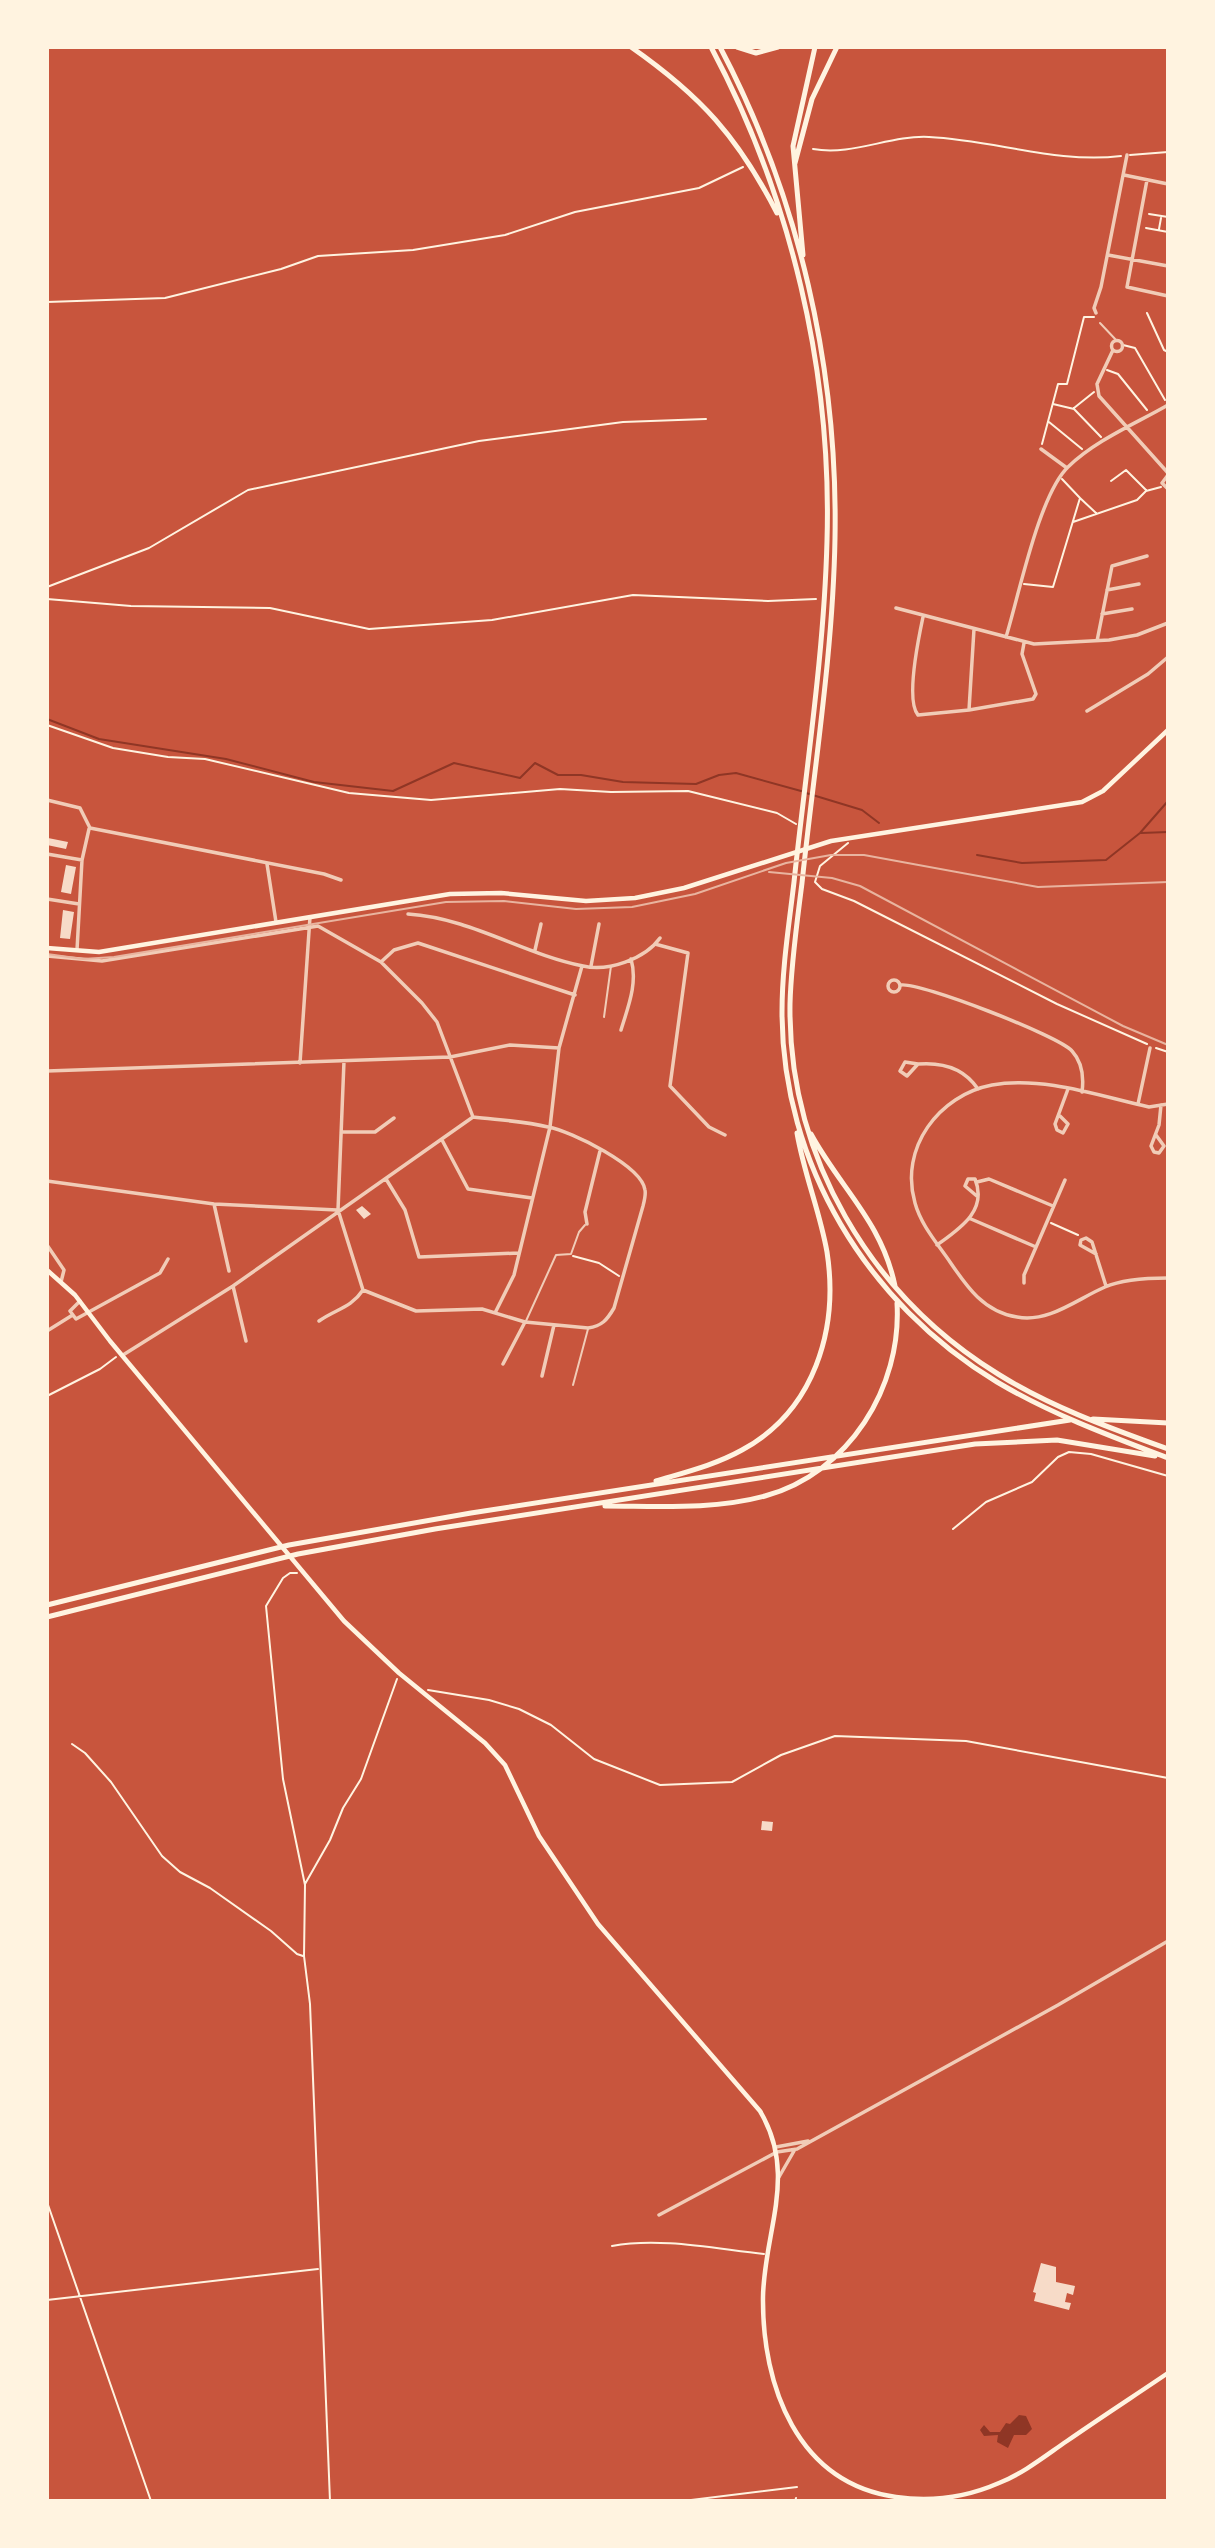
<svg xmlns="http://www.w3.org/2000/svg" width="1215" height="2548" font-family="'Sofia Sans Condensed',sans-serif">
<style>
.water{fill:#8f3625}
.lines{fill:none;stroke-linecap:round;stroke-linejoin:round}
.stream{stroke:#8f3625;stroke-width:2}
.building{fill:#f7dbc8}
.path{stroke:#fff3e0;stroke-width:2}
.service{stroke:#f1ccb7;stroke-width:2}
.minor{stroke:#f1ccb7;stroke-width:3.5}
.tertiary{stroke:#f1ccb7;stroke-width:3.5}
.secondary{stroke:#fff3e0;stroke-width:4.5}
.motorway{stroke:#fff3e0;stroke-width:5}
.tram{stroke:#e9b49f;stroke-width:2}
</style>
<rect width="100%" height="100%" fill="#c8553d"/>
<path class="water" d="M1019,2415L1026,2416L1032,2429L1026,2435H1014L1008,2448L997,2442L998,2435L984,2436L980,2430L984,2425L990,2432H1000L1006,2423L1010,2424Z"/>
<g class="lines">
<path class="stream" d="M47,719L99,739L226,759L314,782L393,791L454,763L520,778L535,763L558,775H581L623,782L696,784L719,775L736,773L801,791
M806,793L862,810L879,823
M1141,833L1168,832
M977,855L1022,863L1106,860L1140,833L1168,801"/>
</g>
<path class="building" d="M48,838L68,842L66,849L47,845Z
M66,865L76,867L71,894L61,892Z
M63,910L74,912L70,939L60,938Z
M362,1206L371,1214L364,1219L356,1210Z
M762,1821L773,1822L772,1831L761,1830Z
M1041,2263L1056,2267V2282L1075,2286L1073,2295L1067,2293L1065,2302L1071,2303L1069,2310L1034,2301L1036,2293L1033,2292Z"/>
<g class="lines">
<path class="path" d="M813,149C853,156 890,135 929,137C994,140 1057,164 1121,156
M1130,155L1168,152
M1149,214L1168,217
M1146,228L1168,232
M1159,229L1161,218
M47,302L165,298L281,269L318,256L413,250L505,235L575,212L699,188L743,167
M1147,313L1164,350L1168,352
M1123,345L1135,348L1165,400
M1107,370L1118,374L1147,410
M1053,404L1074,409L1101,437
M1074,408L1094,392
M1049,422L1082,449
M1042,444L1058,384H1067L1084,317H1094
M1111,481L1126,470L1146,490
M1080,498L1096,513
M1073,522L1137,500L1146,491L1161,487
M1024,584L1053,587L1080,498L1062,479
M47,587L149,548L248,490L479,441L623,422L706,419
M47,599L131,606L270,608L369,629L492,620L633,595L768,601L816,599
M47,725L113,748L168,757L205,759L349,793L431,800L560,789L611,792L688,791L777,813L796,824
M848,843L820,866L815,882L822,889L854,901L1057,1004L1147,1044
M1156,1048L1168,1052
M1051,1223L1078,1235
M573,1256L599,1263L619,1276
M47,1396L100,1369L116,1357
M953,1529L986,1502L1032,1482L1058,1457L1069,1452L1091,1454L1168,1476
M297,1573H290L283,1578L266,1606L283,1779L305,1885L304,1956L310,2004L330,2501
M428,1690L489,1700L519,1709L551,1725L594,1759L660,1785L732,1782L781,1755L835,1736L966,1741L1168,1778
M72,1744L85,1753L111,1782L162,1856L180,1872L210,1888L271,1931L297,1954L303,1956
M305,1884L330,1840L343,1808L361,1779L397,1679
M47,2202L151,2501
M612,2246C660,2237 716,2249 764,2254
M47,2300L318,2269
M683,2501L797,2487
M795,2501L796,2498"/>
<path class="service" d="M1100,323L1117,341
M604,1017L611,966
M526,1321L556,1255L571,1254L579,1232L585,1225
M573,1385L588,1329"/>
<path class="minor" d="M1124,175L1168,184
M1147,180L1127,287L1168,296
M1108,255L1168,266
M1096,313L1094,308L1101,287L1127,155
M1111.5 346a5.5 5.5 0 1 1 11 0a5.5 5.5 0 1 1-11 0Z
M1113,350L1097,384L1099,396L1168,473
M1041,449L1067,468
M1168,475L1162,483L1168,489
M1107,590L1139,584
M896,608L1034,644L1109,640L1137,635L1168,623
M1102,614L1132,609
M923,617C919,636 905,700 918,715L969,710L1033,699L1036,694L1022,654L1024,643
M1006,637C1019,595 1039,495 1068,467C1096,440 1135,424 1168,405
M1097,641L1112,566L1147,556
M969,710L974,629
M1087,711L1148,674L1168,657
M47,800L80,808L90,828L324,874L341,880
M47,854L82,860
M267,864L276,922
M47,899L79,904
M408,914C471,918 523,954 583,966C608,972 645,959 660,938
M655,944L688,953L670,1086L709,1127L725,1135
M77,950L82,860L89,829
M535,950L541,924
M47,956L102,961L318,926L381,962L422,1003L437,1022L473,1117
M381,962L394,950L418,943L575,995
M591,966L599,924
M888 986a6 6 0 1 1 12 0a6 6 0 1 1-12 0Z
M901,985C920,982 1059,1036 1072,1051C1083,1063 1084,1077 1082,1092
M621,1030C628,1007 638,983 631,959
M300,1063L310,917
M918,1064L905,1062L900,1071L907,1076L918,1064C942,1062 964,1068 978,1089
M47,1071L450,1057L510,1045L559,1048
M1138,1104L1150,1048
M1168,1104L1149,1107C1099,1096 1044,1076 992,1085C939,1095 899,1148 915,1203C921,1225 937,1243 950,1262C967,1287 984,1312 1017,1317C1049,1323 1077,1299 1105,1287C1123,1279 1148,1278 1168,1278
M1060,1116L1068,1124L1063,1133L1057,1130L1055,1124L1068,1089
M341,1132H375L394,1118
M1156,1135L1164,1146L1159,1153L1154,1152L1151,1146L1159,1125L1161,1105
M442,1140L468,1189L532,1198
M386,1179L405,1210L419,1257L519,1253
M47,1181L214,1204L337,1210
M977,1182L989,1179L1053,1206
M214,1204L229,1271
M971,1219L1036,1247
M587,1224L585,1212L600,1151
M47,1245L64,1270L61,1282
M937,1245C959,1229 988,1211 975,1179H968L965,1186L978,1197
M1096,1254L1080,1245L1081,1240L1086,1238L1092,1242L1106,1286
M1024,1283V1275L1065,1180
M233,1286L246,1341
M80,1301L70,1311L76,1319L160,1273L168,1259
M495,1313L514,1275L550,1127L559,1048L582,966
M319,1321C336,1309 351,1308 363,1290
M47,1331L71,1316
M123,1355L233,1286L473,1117C498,1120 524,1121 548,1127C571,1131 642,1166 645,1190C646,1195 644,1202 643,1206L614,1308C607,1320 602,1326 588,1328L525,1322L482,1309L416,1311L363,1290L338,1210L344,1061
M503,1364L525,1322
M542,1376L554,1325
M659,2215L775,2153"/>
<path class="tertiary" d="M776,2147L808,2141
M777,2152L797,2149L1058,2005L1168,1941
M779,2177L794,2151"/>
<path class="secondary" d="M47,948L99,952L450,894L501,893L586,901L635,898L684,888L831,841L1082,802L1103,791L1168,730
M47,1270L75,1295L110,1341L344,1621L399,1673L485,1743L505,1765L539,1836L598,1924L760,2111C798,2175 764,2231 763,2297C762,2386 797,2483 896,2497C931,2502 967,2497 999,2483C1024,2473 1045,2456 1067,2441C1100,2418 1134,2396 1168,2373"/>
<path class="motorway" d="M631,47C701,96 738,137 777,213
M711,47C791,197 832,371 827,541C824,655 806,769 794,882C789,925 782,968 782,1012C782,1163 867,1304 997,1382C1051,1414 1110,1436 1168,1458
M720,47C799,197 838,368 835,538C833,653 814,769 802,883C797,923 791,964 790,1004C788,1156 870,1295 998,1374C1051,1407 1110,1428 1168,1449
M737,47L756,53L778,47
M795,163L812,99L837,47
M803,255L793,146L815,47
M811,1134C841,1189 882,1222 895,1286
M1093,1419L1168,1423
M656,1481C686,1472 715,1465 742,1450C814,1411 839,1330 827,1252C820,1212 804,1174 797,1133
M605,1506C657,1506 714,1510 765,1496C849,1473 902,1387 897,1303
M47,1605L289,1545L471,1513L1070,1420
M47,1617L298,1554L435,1529L975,1444L1057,1440L1155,1456"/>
<path class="tram" d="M769,872L832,878L860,886L1123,1026L1168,1045
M47,954L83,959L114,957L446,902L504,901L576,909L632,907L695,894L786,863L831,855H864L1038,887L1168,882"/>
</g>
<rect width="1215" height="2548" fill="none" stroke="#fff3e0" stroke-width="98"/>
</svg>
